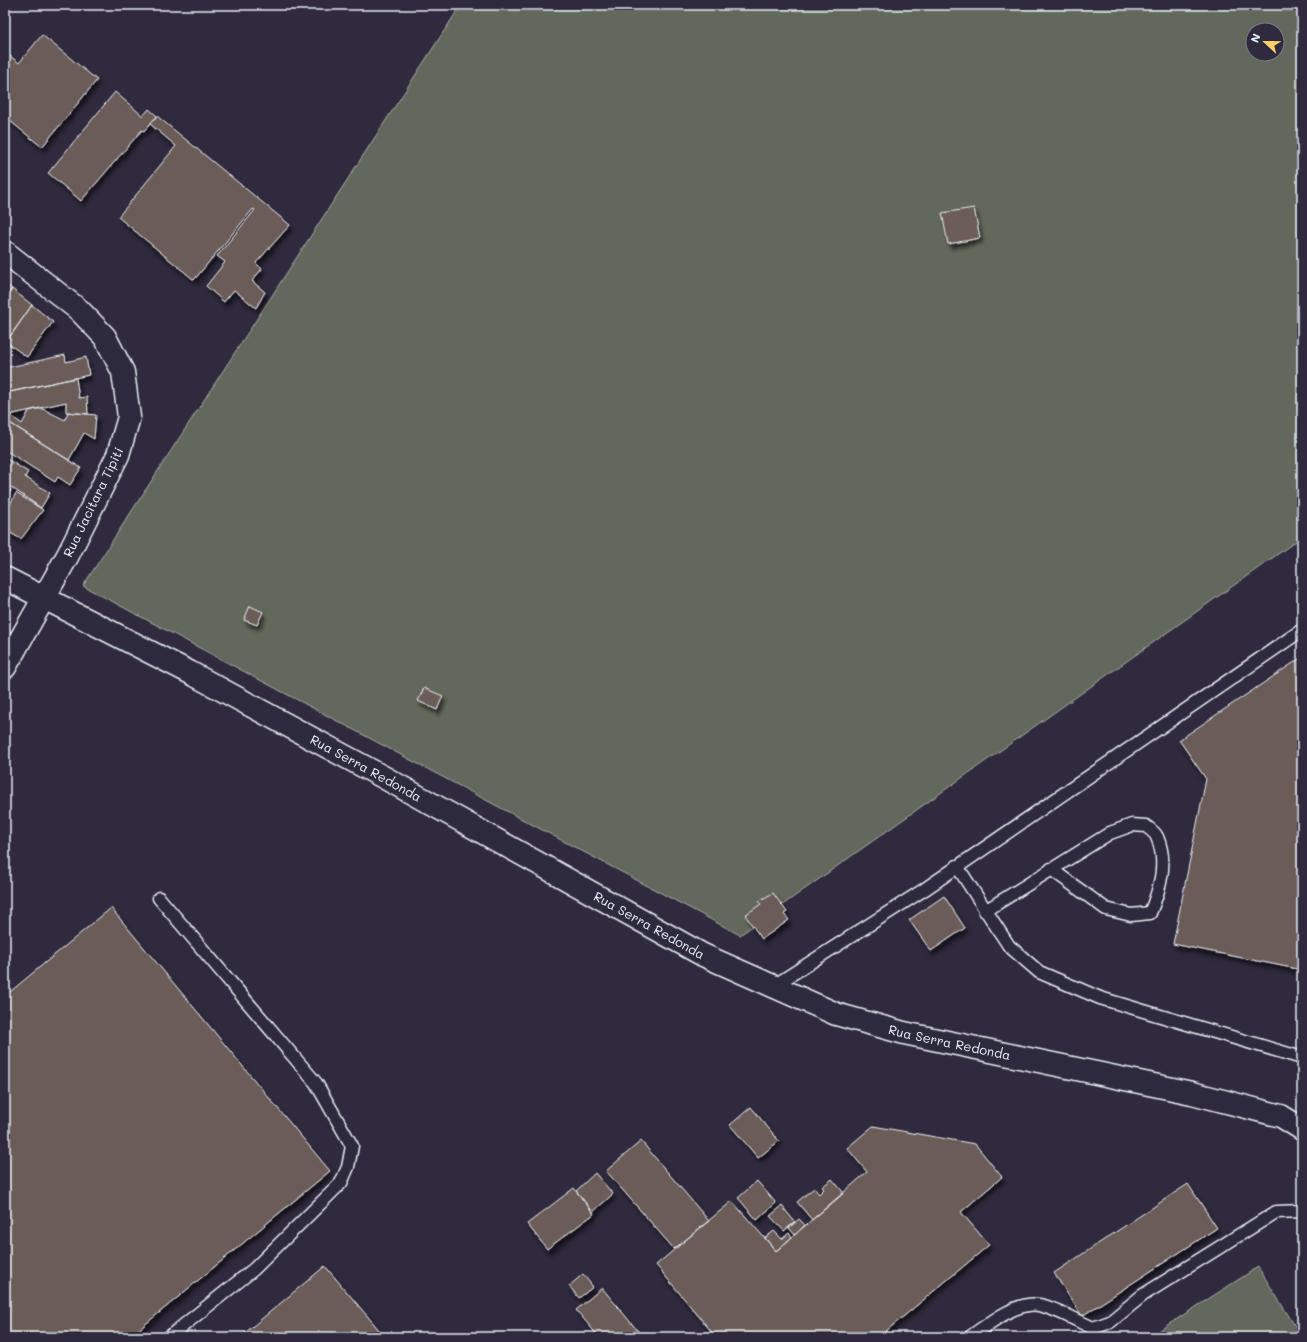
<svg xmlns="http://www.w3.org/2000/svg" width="1307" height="1342" font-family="Mali,sans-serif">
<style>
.green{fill:#64685b;stroke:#a6acaa;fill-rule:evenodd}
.building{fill:#6c5c59;stroke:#e8f1f8;filter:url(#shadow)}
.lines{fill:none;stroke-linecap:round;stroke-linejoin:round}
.lane-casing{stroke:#e8f1f8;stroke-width:15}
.street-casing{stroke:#e8f1f8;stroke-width:25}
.lane{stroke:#2f2a3d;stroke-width:12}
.street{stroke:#2f2a3d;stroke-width:22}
.labels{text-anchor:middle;stroke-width:4;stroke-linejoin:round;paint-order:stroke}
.street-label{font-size:13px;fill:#e8f1f8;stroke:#2f2a3d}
</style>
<defs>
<filter id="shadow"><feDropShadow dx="2.5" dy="4.5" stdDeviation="2" flood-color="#0009"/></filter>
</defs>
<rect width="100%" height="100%" fill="#2f2a3d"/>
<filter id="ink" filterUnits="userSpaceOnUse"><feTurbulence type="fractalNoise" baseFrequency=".025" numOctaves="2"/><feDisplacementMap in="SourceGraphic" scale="8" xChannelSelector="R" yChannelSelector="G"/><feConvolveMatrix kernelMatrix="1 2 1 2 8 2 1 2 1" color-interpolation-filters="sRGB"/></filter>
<g filter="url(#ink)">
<path class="green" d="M461,5H1302V537L740,935L83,586ZM1253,30H1277V54H1253Z
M1258,1267L1302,1337H1149Z"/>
<path class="building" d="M42,35L97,80L42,147L5,117V49V52L19,63Z
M115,92L143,116L149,109L157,116L144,131L142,130L81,201L48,173Z
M157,116L290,225L256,263L262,269L252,281L265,292L256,308L234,290L224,302L206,286L225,262L217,256L255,210L253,209L194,280L118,217L176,146L150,124Z
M974,208L980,238L948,244L942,213Z
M5,283L12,289L5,299Z
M12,289L32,305L5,344V299Z
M32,305L53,322L27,357L6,342Z
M65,355L66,362L86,357L89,375L5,393V368Z
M76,378L79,398L87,397L88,414L66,412V402L5,416V393Z
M37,409H43L65,420L68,412L96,415L94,439L84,433L69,460L5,420V416L10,415L22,424L29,411Z
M5,420L81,468L70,485L58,477L55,482L5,450Z
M5,458L28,472L25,477L50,493L41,508L5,483Z
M5,486L11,490L5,501Z
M16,493L43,510L21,539L5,530V514Z
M250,606L263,612L257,625L244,620Z
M1302,657V970L1173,944L1206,779L1179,740Z
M424,688L443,696L437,710L418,701Z
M773,893L787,912L784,914L789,920L762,939L745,915L761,904L759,901Z
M944,896L965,928L931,951L909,920Z
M111,908L330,1171L130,1337H5V996Z
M751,1107L779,1141L758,1158L730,1125Z
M873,1126L975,1144L1002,1177L961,1212L989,1245L879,1337H716L656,1265L732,1201L776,1251L867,1172L847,1148Z
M641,1141L709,1221L674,1249L606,1171Z
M595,1173L613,1194L593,1212L576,1191Z
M832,1179L844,1193L812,1220L797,1202L814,1188L819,1194L824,1189L822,1187Z
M757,1181L776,1203L757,1220L738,1198Z
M1188,1184L1217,1228L1082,1316L1054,1273Z
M574,1188L594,1214L547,1249L527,1224Z
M782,1206L795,1222L784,1231L770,1216Z
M799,1219L805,1225L795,1235L789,1228Z
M774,1231L782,1239L789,1233L792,1237L776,1251L765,1238Z
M325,1266L385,1337H240Z
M583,1274L593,1287L579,1298L569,1286Z
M602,1288L643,1337H599L576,1310Z"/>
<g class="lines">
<defs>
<path id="lane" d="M957,866L1009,946L1039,972L1100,998L1302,1058
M159,898L316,1083L352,1146L348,1167L341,1183L254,1269L169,1337
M985,911L1110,833L1132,825L1146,826C1149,829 1155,832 1157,837C1168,862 1160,889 1150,913L1131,915L1106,909L1051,869
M772,987L925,889L1302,630
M970,1337C987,1325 1016,1301 1039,1305C1056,1308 1077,1321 1093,1328L1110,1322L1143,1295L1276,1212L1302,1211"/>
<g id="street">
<path d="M5,252L79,310L105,337L123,372L129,417L118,455L68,555L5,667"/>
<path id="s1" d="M5,578L189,672L385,778L703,955L836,1014L904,1033L1192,1093L1281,1116L1302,1129"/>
</g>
</defs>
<use href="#lane" class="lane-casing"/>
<use href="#street" class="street-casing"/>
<use href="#lane" class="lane"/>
<use href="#street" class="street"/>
</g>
</g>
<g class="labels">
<g class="street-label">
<text transform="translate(93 502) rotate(-64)" y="5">Rua Jacitara Tipiti</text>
<text dy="5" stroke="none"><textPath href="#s1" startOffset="408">Rua Serra Redonda</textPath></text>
<text dy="5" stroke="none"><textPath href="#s1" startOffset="732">Rua Serra Redonda</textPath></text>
<text dy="5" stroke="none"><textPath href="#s1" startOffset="1056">Rua Serra Redonda</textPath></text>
</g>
</g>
<rect width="1307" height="1342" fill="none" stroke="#2f2a3d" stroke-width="20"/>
<rect x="10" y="10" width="1287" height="1322" fill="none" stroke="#e8f1f8" stroke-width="1.5" filter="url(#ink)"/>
<g transform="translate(1265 42) rotate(292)"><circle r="19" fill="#2f2a3d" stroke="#797a88"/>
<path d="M0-3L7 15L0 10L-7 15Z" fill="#ffd166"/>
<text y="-6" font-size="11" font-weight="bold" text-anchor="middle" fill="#e8f1f8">N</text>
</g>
</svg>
